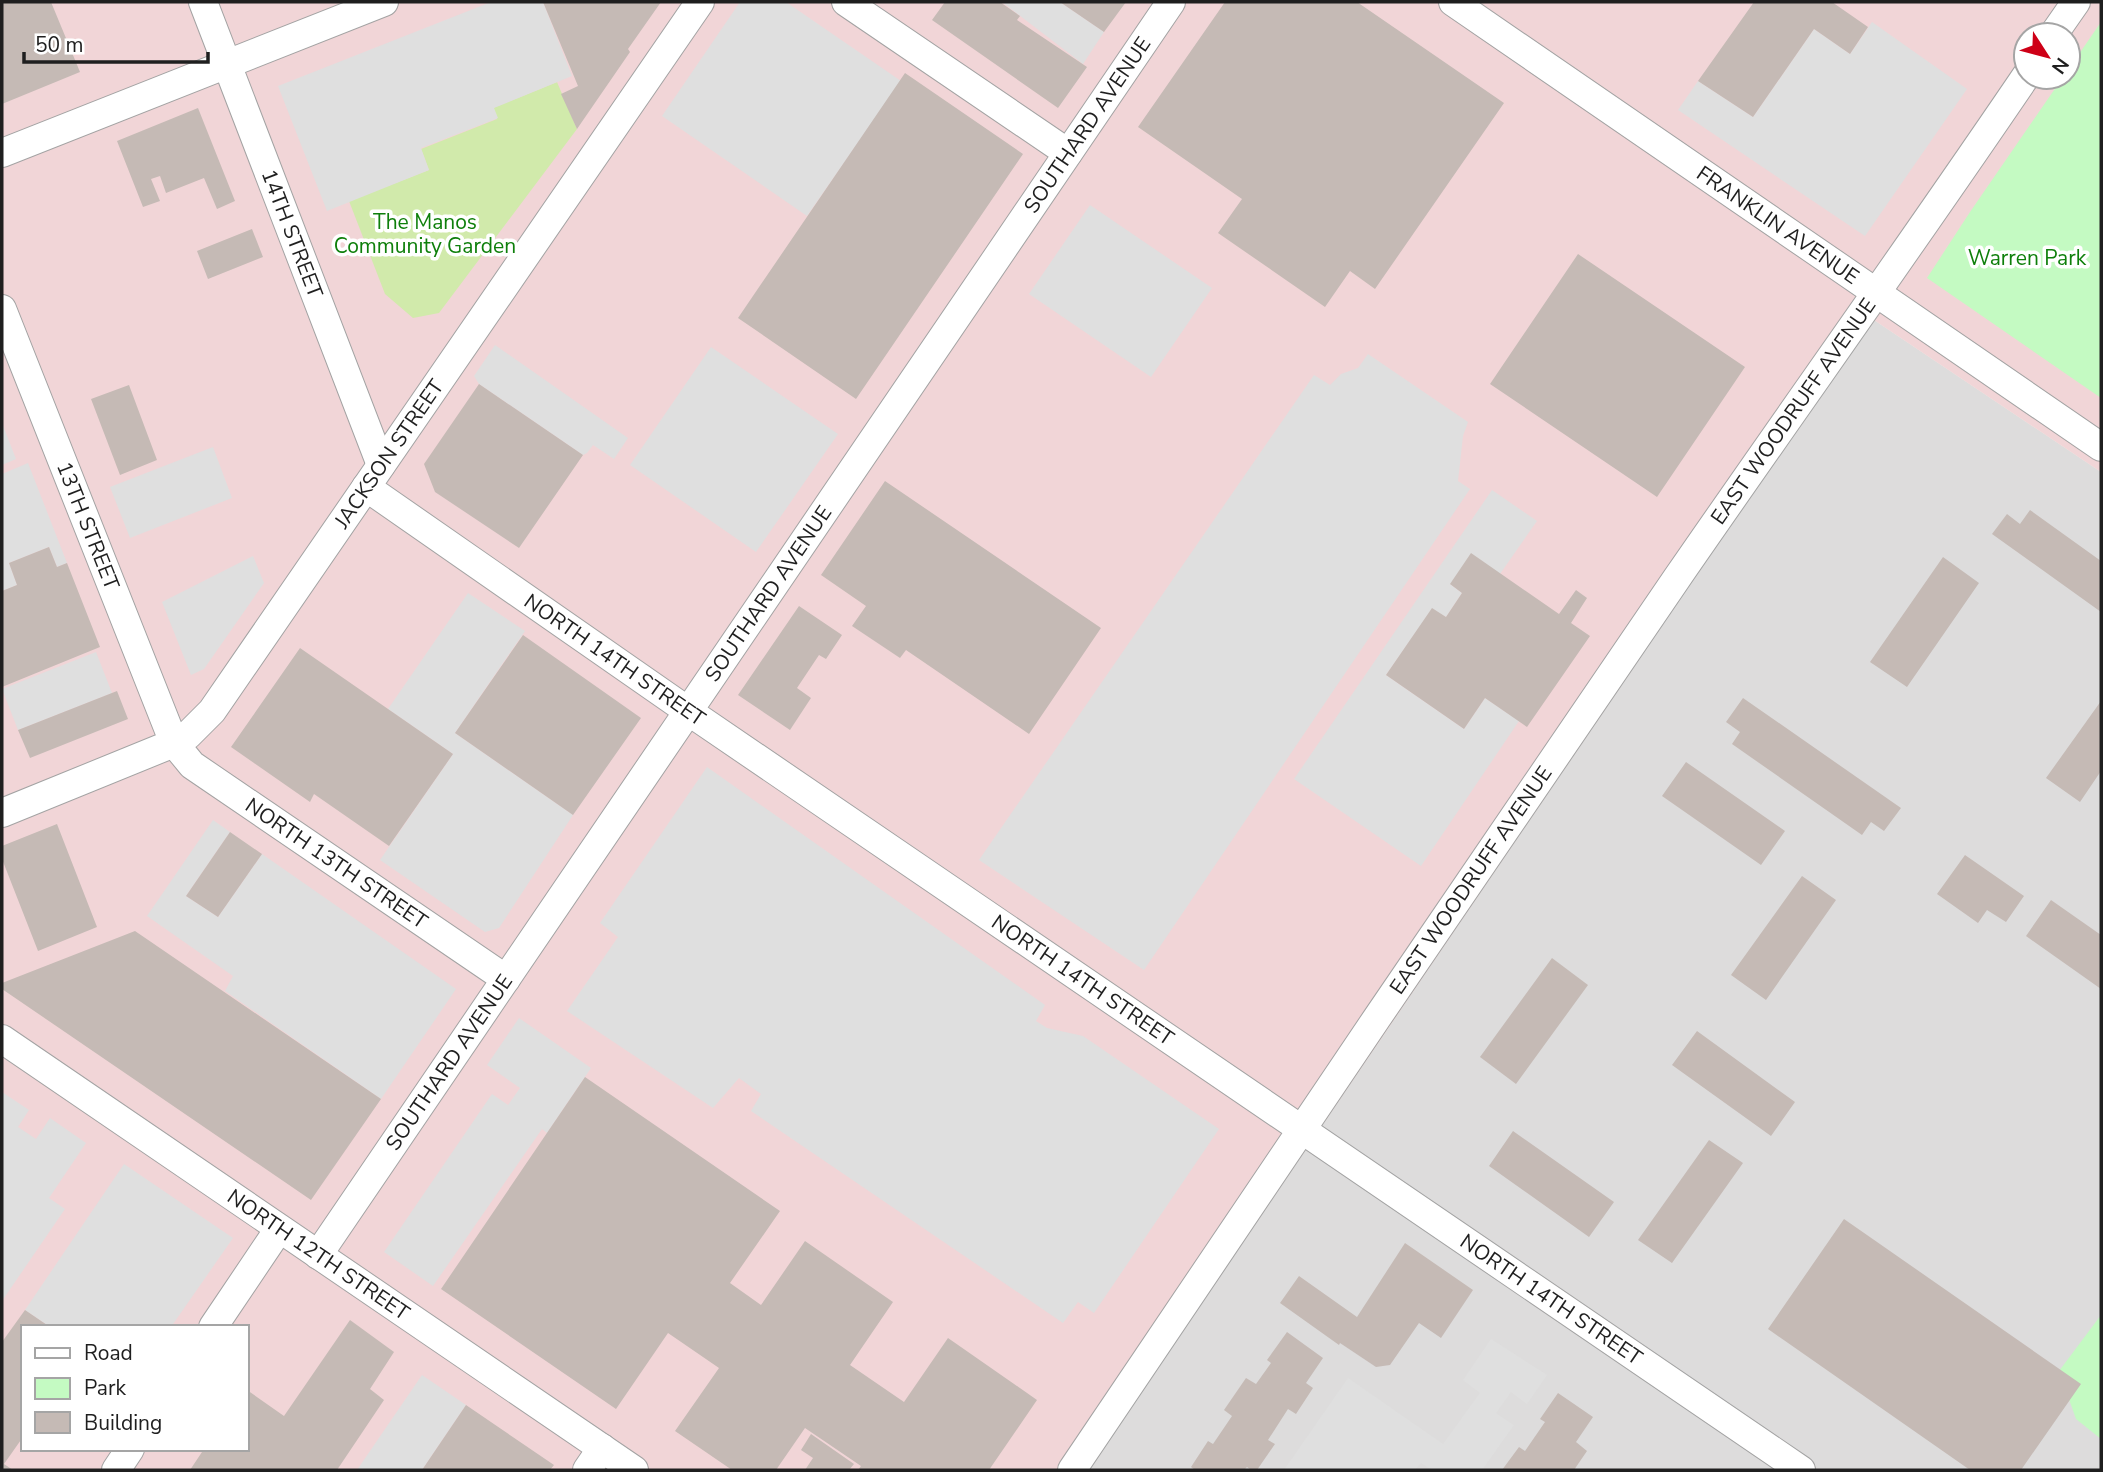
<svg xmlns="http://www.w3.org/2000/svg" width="2103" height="1472" font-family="'Nunito Sans',sans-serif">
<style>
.residential{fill:#dddcdc}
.commercial{fill:#f1d5d7;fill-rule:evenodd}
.grass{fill:#d1eaab}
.park{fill:#c4fac2}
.parking{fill:#dfdfdf}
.building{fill:#c5bab5}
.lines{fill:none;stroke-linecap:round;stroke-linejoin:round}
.minor-casing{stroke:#a3a3a3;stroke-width:30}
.minor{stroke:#fff;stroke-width:28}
.labels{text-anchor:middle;stroke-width:7;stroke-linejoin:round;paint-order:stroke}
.street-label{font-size:21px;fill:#1f1f1f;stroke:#fff}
.park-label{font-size:21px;fill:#0e7f0b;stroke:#fff}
</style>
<rect width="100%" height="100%" fill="#f0ebe5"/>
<path class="residential" d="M1871,318L2101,472V1470H1088Z"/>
<path class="commercial" d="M2,2H2101V472L1871,318L1088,1470H2ZM2026,35H2068V77H2026ZM23,1327H247V1449H23Z"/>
<path class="grass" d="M557,82L577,129L439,313L413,318L385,294L349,201L429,170L421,149L497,119L493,108Z"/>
<path class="park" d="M2101,22V398L1927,278L1970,212L2063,77H2068V70Z
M2101,1315V1439L2076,1419L2059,1371Z"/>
<path class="parking" d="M491,2H543L572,76L494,108L498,118L421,148L429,170L327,211L278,86Z
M740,2H786L901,81L807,216L662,116Z
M1002,2H1060L1104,32L1083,64Z
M1872,22L1967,89L1865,236L1678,110L1698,81L1753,117L1814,29L1850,54Z
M1090,205L1212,288L1151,377L1029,294Z
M495,345L628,438L614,459L593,445L587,453L583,455L479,384L474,376Z
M711,347L838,434L756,552L630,465Z
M1368,354L1468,422L1463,436L1458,481L1470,489L1144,970L979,860L1314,375L1330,385L1341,374L1358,368Z
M2,423L16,459L2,465Z
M213,447L232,498L130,538L110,487Z
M28,463L67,563L57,567L49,547L9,563L17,585L2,591V474Z
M1492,490L1537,521L1500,574L1450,584L1462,593L1446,617L1432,609L1386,675L1464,729L1485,698L1519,721L1421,866L1294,779Z
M253,556L264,583L204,669L191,675L162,602Z
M468,593L525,631L455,733L573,815L499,928L485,932L380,860L453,754L388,709Z
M96,652L112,693L18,730L2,689Z
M707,767L1045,1005L1036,1021L1047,1028L1083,1036L1219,1129L1094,1313L1078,1302L1063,1323L751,1111L761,1094L739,1078L713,1108L567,1011L618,937L600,923Z
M213,820L230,832L186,896L218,917L262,854L456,989L381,1099L225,991L233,976L147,916Z
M519,1018L591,1068L547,1133L542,1129L433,1286L384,1252L492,1094L508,1105L520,1088L487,1065Z
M2,1092L29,1110L18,1127L36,1139L50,1118L86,1143L49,1198L65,1209L2,1301Z
M124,1164L233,1238L171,1327H50L25,1310Z
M1491,1339L1547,1375L1527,1404L1511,1392L1496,1413L1514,1425L1482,1470H1432L1421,1463L1415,1470H1284L1348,1378L1443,1444L1480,1393L1463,1380Z
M422,1375L466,1405L422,1470H357Z"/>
<path class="building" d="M2,2H51L80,72L2,104Z
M543,2H661L628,49L630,52L577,129L561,94L578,86Z
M945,2H1000L1020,16L1017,20L1087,67L1058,108L932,20Z
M1060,2H1126L1104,32Z
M1225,2H1357L1504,103L1375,289L1350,271L1325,307L1218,233L1242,199L1138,127Z
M1754,2H1832L1868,27L1850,54L1814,29L1753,117L1698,81Z
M905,73L1023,154L856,399L738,318Z
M198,108L235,201L217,209L204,178L166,193L160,176L151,179L160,201L143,207L117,141Z
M252,229L263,257L208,279L197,251Z
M1578,254L1745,367L1657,497L1490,384Z
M479,384L583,455L519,548L435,492L424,464Z
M129,385L157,460L120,475L91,399Z
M885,481L1101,628L1029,734L906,650L900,658L852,626L866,606L821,575Z
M2030,510L2101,561V612L1992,534L2007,514L2020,524Z
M49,547L57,567L67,563L100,647L2,687V591L17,585L9,563Z
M1471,553L1559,614L1576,590L1587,598L1571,623L1590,636L1527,727L1485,698L1464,729L1386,675L1432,608L1446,617L1462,593L1450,584Z
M1943,557L1979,583L1907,687L1870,662Z
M799,606L842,635L826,659L819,655L797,688L811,698L790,730L738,695Z
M523,635L641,718L573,815L455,733Z
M300,648L453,754L389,846L314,794L310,802L231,747Z
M117,691L128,719L30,758L18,730Z
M1743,698L1901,808L1884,831L1871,822L1862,835L1732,744L1740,732L1726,722Z
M2101,701V771L2080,802L2046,778Z
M1686,762L1785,831L1761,865L1662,796Z
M57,824L97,927L38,951L2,859V846Z
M230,832L262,854L218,917L186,896Z
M1965,855L2024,896L2006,922L1987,910L1978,923L1937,894Z
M1802,876L1836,900L1766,1000L1731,975Z
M2051,900L2101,935V989L2026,936Z
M135,931L381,1099L311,1200L2,989V983Z
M1552,958L1588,985L1516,1084L1480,1057Z
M1697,1031L1795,1102L1771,1136L1672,1065Z
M585,1077L780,1211L730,1283L761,1305L805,1241L893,1302L850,1365L904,1402L948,1338L1037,1400L989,1470H858L861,1466L805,1428L776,1470H732L675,1431L719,1368L668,1333L616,1409L441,1289Z
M1513,1131L1614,1202L1589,1237L1489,1166Z
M1709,1140L1743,1163L1672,1263L1638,1240Z
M1844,1219L2081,1384L2021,1470H1970L1768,1329Z
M1405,1243L1473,1290L1441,1338L1419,1323L1390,1365L1376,1367L1340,1343L1339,1345L1280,1303L1299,1276L1357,1317Z
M25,1310L50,1327H23V1437L4,1464L13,1470H2V1342Z
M350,1320L394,1352L370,1389L384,1400L337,1470H190L204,1449H247V1390L284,1416Z
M1287,1332L1323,1358L1306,1383L1313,1388L1296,1414L1288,1409L1268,1440L1275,1444L1257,1470H1251L1247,1467L1244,1470H1195L1191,1467L1208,1441L1213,1444L1232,1416L1224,1410L1246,1378L1256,1384L1271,1363L1267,1360Z
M1558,1393L1593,1417L1576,1442L1587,1451L1574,1470H1502L1519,1447L1525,1451L1545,1422L1540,1419Z
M466,1405L554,1465L550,1470H422Z
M811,1434L854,1464L849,1470H805L813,1458L801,1450Z"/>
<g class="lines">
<defs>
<g id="minor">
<path id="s1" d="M203,2L381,465"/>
<path d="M846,2L1068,153"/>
<path id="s2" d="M1453,2L2101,447"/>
<path d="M2053,35L2076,2"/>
<path d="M2,153L384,2"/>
<path id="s3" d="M2,309L174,743L192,765L506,979"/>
<path id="s4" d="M366,487L688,711L1801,1470"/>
<path id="s5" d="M2,813L174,743L188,735L212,711L700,2"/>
<path id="s6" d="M2,1039L634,1470"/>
<path id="s7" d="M318,1255L1171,2"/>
<path d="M213,1327L279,1229"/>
<path d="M116,1470L130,1449"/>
<path d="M587,1470L602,1448"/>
<path id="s8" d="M1072,1470C1272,1172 1474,874 1677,578C1793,410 1912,244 2026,76"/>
</g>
</defs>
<use href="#minor" class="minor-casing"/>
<use href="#minor" class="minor"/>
</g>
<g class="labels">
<g class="street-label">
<text dy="7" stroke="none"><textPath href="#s7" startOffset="1367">SOUTHARD AVENUE</textPath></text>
<text dy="7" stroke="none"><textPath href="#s2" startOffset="394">FRANKLIN AVENUE</textPath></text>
<text dy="7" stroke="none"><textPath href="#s1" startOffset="248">14TH STREET</textPath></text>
<text dy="7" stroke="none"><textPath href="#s8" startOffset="1281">EAST WOODRUFF AVENUE</textPath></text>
<text dy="7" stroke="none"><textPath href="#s5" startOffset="548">JACKSON STREET</textPath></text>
<text dy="7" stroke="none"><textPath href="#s3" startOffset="233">13TH STREET</textPath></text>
<text dy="7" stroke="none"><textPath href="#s7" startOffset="800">SOUTHARD AVENUE</textPath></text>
<text dy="7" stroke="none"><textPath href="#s4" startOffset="303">NORTH 14TH STREET</textPath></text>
<text dy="7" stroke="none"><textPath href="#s3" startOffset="670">NORTH 13TH STREET</textPath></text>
<text dy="7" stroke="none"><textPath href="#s8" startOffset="712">EAST WOODRUFF AVENUE</textPath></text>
<text dy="7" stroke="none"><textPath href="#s4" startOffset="870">NORTH 14TH STREET</textPath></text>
<text dy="7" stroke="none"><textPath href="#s7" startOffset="233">SOUTHARD AVENUE</textPath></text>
<text dy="7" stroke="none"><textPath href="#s6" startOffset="383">NORTH 12TH STREET</textPath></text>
<text dy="7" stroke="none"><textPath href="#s4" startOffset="1437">NORTH 14TH STREET</textPath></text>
</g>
<g class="park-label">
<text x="425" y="229">The Manos<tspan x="425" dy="24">Community Garden</tspan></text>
<text x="2027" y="265">Warren Park</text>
</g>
</g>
<rect width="2103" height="1472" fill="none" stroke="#1f1f1f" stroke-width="7"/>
<rect x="21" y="1325" width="228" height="126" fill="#ffffff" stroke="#a5a5a5" stroke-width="2"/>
<rect x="35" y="1348" width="35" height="10" fill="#ffffff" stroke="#a5a5a5" stroke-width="2"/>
<text x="84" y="1360" font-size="21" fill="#1f1f1f">Road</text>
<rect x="35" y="1378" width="35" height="21" fill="#c4fac2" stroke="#a5a5a5" stroke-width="2"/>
<text x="84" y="1395" font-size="21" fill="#1f1f1f">Park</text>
<rect x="35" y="1412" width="35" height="21" fill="#c5bab5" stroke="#a5a5a5" stroke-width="2"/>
<text x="84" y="1430" font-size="21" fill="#1f1f1f">Building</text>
<g transform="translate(2047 56) rotate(126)"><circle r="33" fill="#ffffff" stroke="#a5a5a5" stroke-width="2"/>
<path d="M0-5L12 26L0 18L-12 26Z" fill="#ce0017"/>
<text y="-10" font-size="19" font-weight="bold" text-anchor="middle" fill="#1f1f1f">N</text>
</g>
<path d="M24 52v10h184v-10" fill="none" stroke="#1f1f1f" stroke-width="3.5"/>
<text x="35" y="52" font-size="21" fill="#1f1f1f" stroke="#ffffff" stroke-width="5" paint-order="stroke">50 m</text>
</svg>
